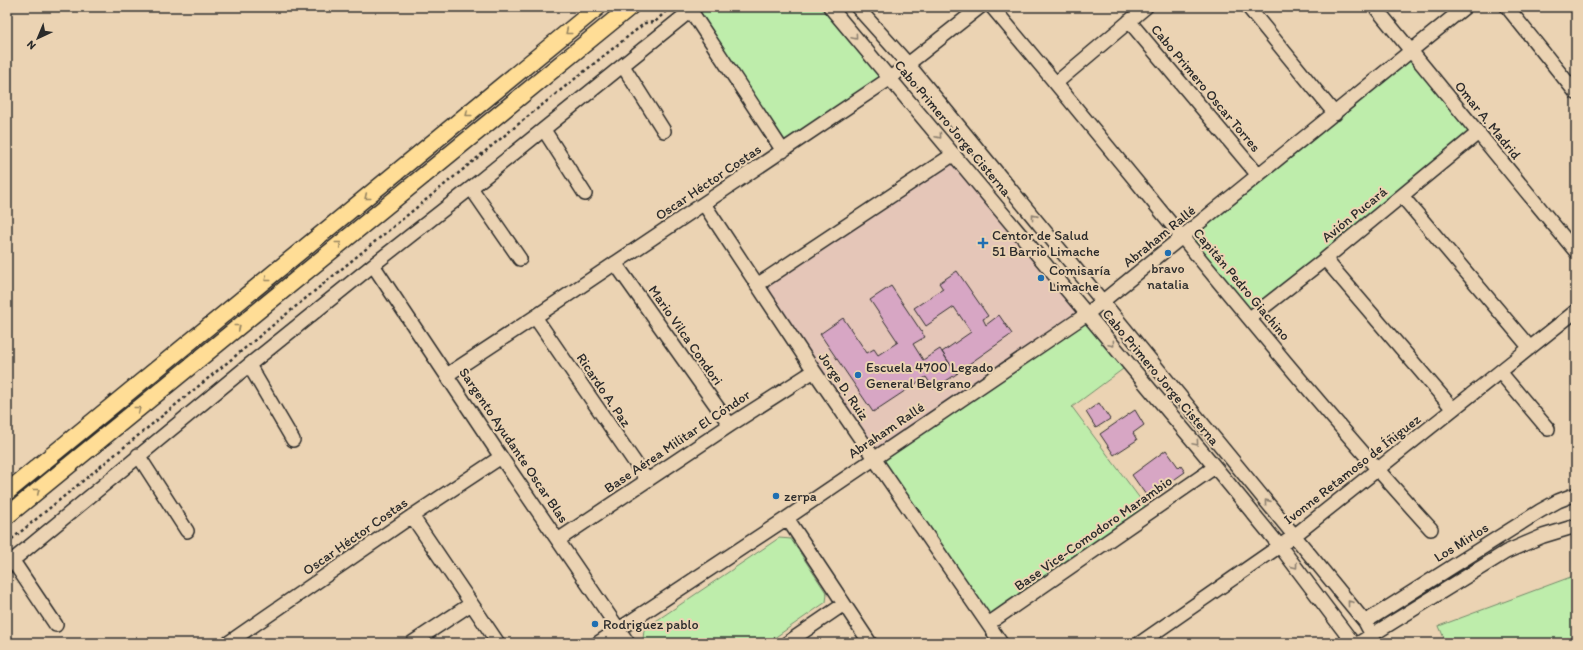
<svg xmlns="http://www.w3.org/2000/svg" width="1583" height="650" font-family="Itim,sans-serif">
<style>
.built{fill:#e5c6b8}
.green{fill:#beedab;stroke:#748c6b}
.building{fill:#d7a6c4;stroke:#2b2b2b}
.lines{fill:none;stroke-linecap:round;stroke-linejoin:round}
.minor-casing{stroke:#2b2b2b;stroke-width:16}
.major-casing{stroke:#2b2b2b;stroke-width:19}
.path{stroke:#2b2b2b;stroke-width:2.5;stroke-dasharray:3 3;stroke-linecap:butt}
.minor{stroke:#ebd3b3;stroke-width:13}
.major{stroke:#ffdd96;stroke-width:16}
.oneway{stroke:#958460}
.oneway2{stroke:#8b7f6f}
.poi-dot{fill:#1f6fb2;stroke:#ebd3b3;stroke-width:1.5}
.labels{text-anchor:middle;stroke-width:4;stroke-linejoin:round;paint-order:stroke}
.street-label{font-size:14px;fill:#2b2b2b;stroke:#ebd3b3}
.poi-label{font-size:14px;fill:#2b2b2b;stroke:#ebd3b3;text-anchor:start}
</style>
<rect width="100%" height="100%" fill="#ebd3b3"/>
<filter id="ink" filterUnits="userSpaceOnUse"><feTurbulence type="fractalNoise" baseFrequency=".025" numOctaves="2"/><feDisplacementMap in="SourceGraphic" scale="8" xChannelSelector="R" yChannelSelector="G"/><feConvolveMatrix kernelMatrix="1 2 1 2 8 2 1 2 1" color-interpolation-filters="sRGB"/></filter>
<g filter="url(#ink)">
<path class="built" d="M953,158L1084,313L875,452L761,286Z"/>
<path class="green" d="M696,7H827L889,79L783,148Z
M1411,51L1477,133L1250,317L1184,237Z
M1087,317L1127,366L1072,407L1150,512L988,624L875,458Z
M779,538L791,539L827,594L826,602L767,643H645L643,640L644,629Z
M1576,575V643H1446L1439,626Z"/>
<path class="building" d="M957,271L988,316L983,319L986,325L999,315L1012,334L956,373L942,352L971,332L954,307L926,326L914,308L943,289L939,283Z
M891,286L925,337L913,344L923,360L940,349L956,373H958L934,389L926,377L873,412L820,334L843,318L867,353L874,349L878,355L898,342L870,300Z
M1099,403L1110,419L1096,428L1086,412Z
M1135,410L1144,425L1133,433L1137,440L1114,455L1100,434Z
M1166,450L1179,468L1181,466L1185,472L1148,498L1132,475Z"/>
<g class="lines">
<defs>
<path id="minor" d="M830,7L1215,467L1279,545L1353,643
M857,7L908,64L1365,622L1372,635
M992,7C1139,181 1278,361 1431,529
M1248,7L1335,114
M1375,7L1576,252
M1507,7L1576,93
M691,11L783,151
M1129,21L1258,175
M623,66L664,131
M1056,83L1146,7
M544,130L585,194
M471,188L520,259
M1402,196L1530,348
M704,204L814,371L1001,643
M1325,259L1453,409
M615,263L730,425
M373,265L501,457L628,643
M757,285L954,154
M535,317L647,480
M1250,318L1325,259L1478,133
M249,365L293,440
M1500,372L1548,429
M447,375L535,317L889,79L980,7
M138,455L187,531
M412,516L498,643
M787,518L870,643
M558,540L730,425L814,371
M13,561L56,625
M7,565L249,365L373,265L471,188L695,7
M1365,622L1540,511L1558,501L1576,494
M988,624L1215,467
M228,643L412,516L501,457
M412,643L471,604
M598,643L787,518L1087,314L1465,7
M787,643L844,604
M1140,643L1294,536L1576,311
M1359,643L1506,552L1543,536L1576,526"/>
<path id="major" d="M7,492L598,7
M7,516L630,7"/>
</defs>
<use href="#minor" class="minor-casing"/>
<use href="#major" class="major-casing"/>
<path class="path" d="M7,543L532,113L645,23L655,22L670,7"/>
<use href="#minor" class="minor"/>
<use href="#major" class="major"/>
</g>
<defs><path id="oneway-chevron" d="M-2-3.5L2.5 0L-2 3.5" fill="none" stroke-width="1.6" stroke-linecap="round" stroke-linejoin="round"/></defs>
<g class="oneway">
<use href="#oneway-chevron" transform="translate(568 32) rotate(141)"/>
<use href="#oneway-chevron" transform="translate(468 114) rotate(141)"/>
<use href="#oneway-chevron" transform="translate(367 197) rotate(141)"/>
<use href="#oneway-chevron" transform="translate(339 244) rotate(-39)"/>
<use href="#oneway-chevron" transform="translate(267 279) rotate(141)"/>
<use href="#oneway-chevron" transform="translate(238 327) rotate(-39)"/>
<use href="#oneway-chevron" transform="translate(138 409) rotate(-39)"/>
<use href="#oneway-chevron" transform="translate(37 491) rotate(-39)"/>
</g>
<g class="oneway2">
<use href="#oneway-chevron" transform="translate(855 37) rotate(50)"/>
<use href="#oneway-chevron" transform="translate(939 136) rotate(50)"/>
<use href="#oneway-chevron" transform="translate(1034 217) rotate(-129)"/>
<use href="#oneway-chevron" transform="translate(1112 344) rotate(50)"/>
<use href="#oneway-chevron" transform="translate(1196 443) rotate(50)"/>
<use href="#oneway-chevron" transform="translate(1267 502) rotate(-129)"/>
<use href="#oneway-chevron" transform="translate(1295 566) rotate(53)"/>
<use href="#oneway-chevron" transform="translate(1350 603) rotate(-129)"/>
</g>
</g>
<g class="poi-dot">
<path d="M981 237h4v4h4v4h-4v4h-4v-4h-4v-4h4z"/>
<circle cx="1168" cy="253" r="4"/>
<circle cx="1041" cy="278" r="4"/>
<circle cx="858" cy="375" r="4"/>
<circle cx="776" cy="496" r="4"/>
<circle cx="595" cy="624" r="4"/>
</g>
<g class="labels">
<g class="street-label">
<text transform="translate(1206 88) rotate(50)" y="5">Cabo Primero Oscar Torres</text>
<text transform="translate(1488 120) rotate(51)" y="5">Omar A. Madrid</text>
<text transform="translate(953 128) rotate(50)" y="5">Cabo Primero Jorge Cisterna</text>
<text transform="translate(708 182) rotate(-34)" y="5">Oscar Héctor Costas</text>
<text transform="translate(1354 214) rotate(-39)" y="5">Avión Pucará</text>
<text transform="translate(1159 236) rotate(-39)" y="5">Abraham Rallé</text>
<text transform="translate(1242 284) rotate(50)" y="5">Capitán Pedro Giachino</text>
<text transform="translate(686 335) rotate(55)" y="5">Mario Vilca Condori</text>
<text transform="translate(1161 377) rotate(50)" y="5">Cabo Primero Jorge Cisterna</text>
<text transform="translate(844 386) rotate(56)" y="5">Jorge D. Ruiz</text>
<text transform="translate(604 390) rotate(56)" y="5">Ricardo A. Paz</text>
<text transform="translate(886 430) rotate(-34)" y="5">Abraham Rallé</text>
<text transform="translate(677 441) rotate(-34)" y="5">Base Aérea Militar El Cóndor</text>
<text transform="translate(514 445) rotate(56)" y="5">Sargento Ayudante Oscar Blas</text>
<text transform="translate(1352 469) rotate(-38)" y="5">Ivonne Retamoso de Íñiguez</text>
<text transform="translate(1093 533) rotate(-35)" y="5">Base Vice-Comodoro Marambio</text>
<text transform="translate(355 536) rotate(-35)" y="5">Oscar Héctor Costas</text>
<text transform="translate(1461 542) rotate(-32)" y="5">Los Mirlos</text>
</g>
<g class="poi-label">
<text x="992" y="240">Centor de Salud<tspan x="992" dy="16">51 Barrio Limache</tspan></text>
<text x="1168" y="273" text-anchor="middle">bravo<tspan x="1168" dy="16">natalia</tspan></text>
<text x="1049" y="275">Comisaría<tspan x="1049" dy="16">Limache</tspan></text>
<text x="866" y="372">Escuela 4700 Legado<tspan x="866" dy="16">General Belgrano</tspan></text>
<text x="784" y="501">zerpa</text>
<text x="603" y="629">Rodriguez pablo</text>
</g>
</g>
<rect width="1583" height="650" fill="none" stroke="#ebd3b3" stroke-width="24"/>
<rect x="12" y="12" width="1559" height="626" fill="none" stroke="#2b2b2b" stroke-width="1.5" filter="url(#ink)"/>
<g transform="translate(38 38) rotate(224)" stroke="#ebd3b3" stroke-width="3" paint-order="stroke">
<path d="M0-3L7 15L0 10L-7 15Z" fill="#2b2b2b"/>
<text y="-6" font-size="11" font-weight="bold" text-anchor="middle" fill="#2b2b2b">N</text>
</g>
</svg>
